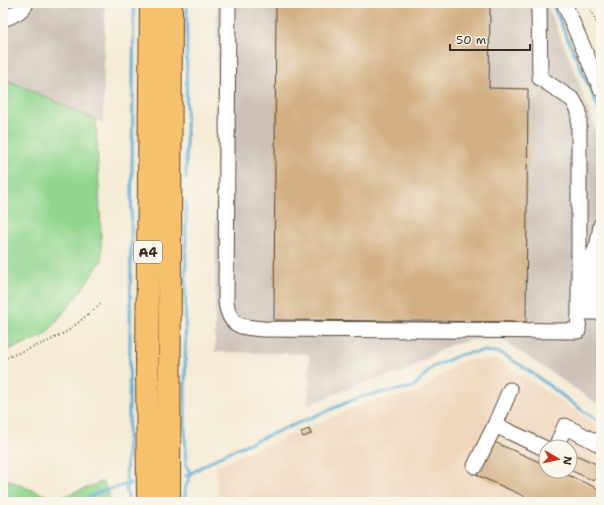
<svg xmlns="http://www.w3.org/2000/svg" width="604" height="505" font-family="'Shantell Sans',sans-serif">
<style>
.built{fill:#efd6bc;fill-rule:evenodd}
.industrial{fill:#cdc2b9}
.green{fill:#91d68f;stroke:#668056}
.lines{fill:none;stroke-linecap:round;stroke-linejoin:round}
.stream{stroke:#59abd4;stroke-width:3}
.building{fill:#d2af83}
.minor-casing{stroke:#574739;stroke-width:17}
.highway-casing{stroke:#574739;stroke-width:24}
.path{stroke:#574739;stroke-width:2;stroke-dasharray:1 3;stroke-linecap:butt}
.minor{stroke:#fff;stroke-width:15}
.highway{stroke:#f7c06c;stroke-width:22}
.labels{text-anchor:middle;stroke-width:3;stroke-linejoin:round;paint-order:stroke}
.shield{fill:#fbf7ec;stroke:#75685c;stroke-width:1}
.shield-label{font-size:13px;font-weight:bold;fill:#3b2a1e}
</style>
<rect width="100%" height="100%" fill="#fbf7ec"/>
<filter id="ink" filterUnits="userSpaceOnUse"><feTurbulence type="fractalNoise" baseFrequency=".025" numOctaves="2"/><feDisplacementMap in="SourceGraphic" scale="8" xChannelSelector="R" yChannelSelector="G"/><feConvolveMatrix kernelMatrix="1 2 1 2 8 2 1 2 1" color-interpolation-filters="sRGB"/></filter>
<filter id="wash" filterUnits="userSpaceOnUse"><feTurbulence type="fractalNoise" baseFrequency=".012" numOctaves="4" result="noise"/><feDisplacementMap in="SourceGraphic" scale="16" xChannelSelector="R" yChannelSelector="G"/><feGaussianBlur stdDeviation="0.9" result="paint"/><feColorMatrix in="noise" values="0 0 0 0 0 0 0 0 0 0 0 0 0 0 0 0 0 1.4 0 .05"/><feComposite in="paint" operator="in"/></filter>
<g filter="url(#wash)">
<rect width="100%" height="100%" fill="#f4ebd5"/>
<path class="built" d="M469,359L498,360L601,428V502H217L216,466L368,402L417,393L456,364ZM546,447H570V471H546Z"/>
<path class="industrial" d="M3,3H105L103,123L3,78Z
M217,3H546L574,69L601,144V406L501,339L472,340L448,346L404,372L359,384L308,405L309,354L215,352Z"/>
<path class="green" d="M3,78L96,120L102,260L81,291L45,335L3,352L4,315L3,306Z
M3,478L52,498L65,496L102,482L109,491V502H3Z"/>
<g class="lines">
<path class="stream" d="M552,3L601,114
M186,179L187,3
M186,202L185,423L186,466L191,474
M186,476L226,453L363,396L413,387L433,367L462,354L484,351L501,353L528,370L583,411L601,422
M80,502L100,492L131,483
M129,502L128,496L126,490L128,484L126,479L129,417L134,3
M185,502V488L191,474"/>
</g>
<g id="blocks">
<path class="building" d="M276,3H490L489,88L528,89L526,322L274,320Z
M309,429L311,434L303,437L301,432Z
M492,441L546,465V471H559L601,490V502H537L477,475Z
M571,453L601,466L594,481L570,470V457Z"/>
</g>
</g>
<g filter="url(#ink)">
<use href="#blocks" fill-opacity="0" stroke="#574739" stroke-width="1"/>
<g class="lines">
<defs>
<path id="minor" d="M228,3L226,301C229,327 240,327 263,329L578,331L579,312
M539,3L540,78L573,100L579,111V312H601
M564,3L601,89
M3,19C11,16 23,11 26,3
M592,312L593,256L598,243L601,225
M510,390L495,425L546,449
M556,447L565,426L601,445
M475,466L495,425"/>
<path id="highway" d="M148,502L147,354L151,3
M169,502L171,3"/>
</defs>
<use href="#minor" class="minor-casing"/>
<use href="#highway" class="highway-casing"/>
<path class="path" d="M587,3L601,31
M3,359L49,341L68,331L102,303"/>
<use href="#minor" class="minor"/>
<use href="#highway" class="highway"/>
</g>
</g>
<g class="labels">
<rect class="shield" x="134" y="241" width="28" height="22" rx="3"/>
<g class="shield-label">
<text x="148" y="257">A4</text>
</g>
</g>
<rect width="604" height="505" fill="none" stroke="#fbf7ec" stroke-width="16"/>
<g transform="translate(558 459) rotate(99)"><circle r="19" fill="#fbf7ec" stroke="#aea59a"/>
<path d="M0-3L7 15L0 10L-7 15Z" fill="#c8321e"/>
<text y="-6" font-size="11" font-weight="bold" text-anchor="middle" fill="#3b2a1e">N</text>
</g>
<path d="M450 44v6h80v-6" fill="none" stroke="#3b2a1e" stroke-width="2"/>
<text x="456" y="44" font-size="12" fill="#3b2a1e" stroke="#fbf7ec" stroke-width="3" paint-order="stroke">50 m</text>
</svg>
